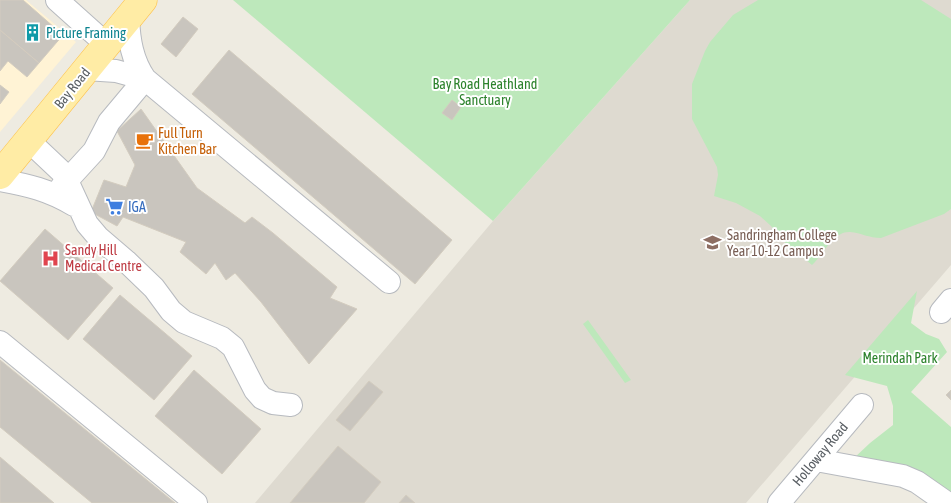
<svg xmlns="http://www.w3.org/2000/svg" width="951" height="503" font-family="'Asap Condensed',sans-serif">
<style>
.commercial{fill:#fff3d5}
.education{fill:#dedad0}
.green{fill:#bde8bb}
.building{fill:#c9c5be;stroke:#d3ccbf}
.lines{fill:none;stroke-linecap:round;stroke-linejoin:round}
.minor-casing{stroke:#b7babf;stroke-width:24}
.major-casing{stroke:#fec24b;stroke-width:29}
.minor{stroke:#fff;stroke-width:22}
.major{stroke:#ffeca5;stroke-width:28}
.labels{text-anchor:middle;stroke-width:4;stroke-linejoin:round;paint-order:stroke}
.culture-label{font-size:14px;fill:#0d838f;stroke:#fff;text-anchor:start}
.park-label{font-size:14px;fill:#2c822c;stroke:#fff}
.street-label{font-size:14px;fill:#5a5f64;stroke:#fff}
.food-label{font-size:14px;fill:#c56008;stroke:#fff;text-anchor:start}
.shop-label{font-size:14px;fill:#366cbe;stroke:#fff;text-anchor:start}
.education-label{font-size:14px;fill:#785e54;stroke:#fff;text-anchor:start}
.health-label{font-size:14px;fill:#be3a42;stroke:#fff;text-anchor:start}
</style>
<rect width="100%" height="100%" fill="#eeebe1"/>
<path class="commercial" d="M0,0H26L76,42L0,132Z"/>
<path class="education" d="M690,0H951V265L746,503H255L493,221Z"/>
<path class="green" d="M233,0H690L493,221Z
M758,0H921L951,19V209L944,214L881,238C869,238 861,233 850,232C833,231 823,255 812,265L782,240L771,226L760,216L736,203L714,196L718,175L717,167L692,119V84L705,51L710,42L733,15Z
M917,291L911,323L926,334L939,339L947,352L911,392L951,427V498L853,459L870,443L893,425V406L887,386L845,375Z
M588,320L631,380L625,383L583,324Z"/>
<path class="building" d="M0,0H23L63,35L39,63L0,30Z
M183,17L198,29L176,57L161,44Z
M0,30L39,63L27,77L8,61L0,71Z
M229,50L452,240L415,284L192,94Z
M0,85L9,92L0,104Z
M452,100L461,107L452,120L442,113Z
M141,109L197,188L245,223L252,217L273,233L337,287L330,298L357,309L309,364L261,302L235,273L226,280L215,263L206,274L180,252L186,242L123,217L117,226L91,212L104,180L126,187L135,165L117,131Z
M45,229L113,288L68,340L0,281Z
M120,295L192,356L154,400L83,339Z
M0,360L175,503H92L0,427Z
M194,370L261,429L222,474L155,416Z
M369,381L383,392L350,431L336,420Z
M951,390V400L946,395Z
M338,446L381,482L364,503H290Z
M0,457L54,503H0Z
M406,495L415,503H399Z"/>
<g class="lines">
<defs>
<path id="minor" d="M57,0L106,44
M128,18C129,40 132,60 145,79
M86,69L116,71L145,79
M29,141L64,174L87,224L98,237L126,261L154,288L171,311L184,322L222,338L233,347L255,390L262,398L273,403L291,405
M0,180C28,185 49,190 74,205
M62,186L94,151L109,122L145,79L389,282
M941,312L951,300
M0,342L196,503
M816,460L903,476L917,482L947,503
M779,503L862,405"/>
<path id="major" d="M0,175L143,0"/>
</defs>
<use href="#minor" class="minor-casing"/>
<use href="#major" class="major-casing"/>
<use href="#minor" class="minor"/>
<use href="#major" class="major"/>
</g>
<defs>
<symbol id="building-bare" viewBox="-9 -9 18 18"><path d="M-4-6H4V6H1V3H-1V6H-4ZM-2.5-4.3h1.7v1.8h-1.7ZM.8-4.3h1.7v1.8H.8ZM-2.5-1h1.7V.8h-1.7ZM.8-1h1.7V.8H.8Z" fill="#0f9aa8" stroke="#fff" stroke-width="2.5" paint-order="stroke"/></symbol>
<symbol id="cafe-bare" viewBox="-9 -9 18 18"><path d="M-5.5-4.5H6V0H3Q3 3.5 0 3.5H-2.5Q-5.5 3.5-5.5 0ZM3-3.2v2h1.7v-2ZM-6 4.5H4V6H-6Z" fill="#e8710a" stroke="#fff" stroke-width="2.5" paint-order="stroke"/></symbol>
<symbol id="supermarket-bare" viewBox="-9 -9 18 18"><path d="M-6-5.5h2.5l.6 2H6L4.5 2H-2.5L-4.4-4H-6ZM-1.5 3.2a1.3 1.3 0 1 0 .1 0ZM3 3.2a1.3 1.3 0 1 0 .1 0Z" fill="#3f7fe0" stroke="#fff" stroke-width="2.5" paint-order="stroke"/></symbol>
<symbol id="school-bare" viewBox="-9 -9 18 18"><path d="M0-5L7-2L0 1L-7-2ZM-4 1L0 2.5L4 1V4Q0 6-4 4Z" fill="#8d6e63" stroke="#fff" stroke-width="2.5" paint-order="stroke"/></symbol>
<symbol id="hospital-bare" viewBox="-9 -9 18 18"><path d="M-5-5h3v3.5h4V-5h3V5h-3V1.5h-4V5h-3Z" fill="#e0444e" stroke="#fff" stroke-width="2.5" paint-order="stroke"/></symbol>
</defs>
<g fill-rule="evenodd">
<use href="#building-bare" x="20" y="20" width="25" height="25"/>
<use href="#cafe-bare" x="132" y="128" width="25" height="25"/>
<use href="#supermarket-bare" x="102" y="194" width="25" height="25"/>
<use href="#school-bare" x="700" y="230" width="25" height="25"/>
<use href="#hospital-bare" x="38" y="246" width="25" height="25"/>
</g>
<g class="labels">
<g class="culture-label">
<text x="46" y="38">Picture Framing</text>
</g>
<g class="park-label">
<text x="485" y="89">Bay Road Heathland<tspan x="485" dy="16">Sanctuary</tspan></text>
<text x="900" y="363">Merindah Park</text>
</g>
<g class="street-label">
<text transform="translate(72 88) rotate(-51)" y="5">Bay Road</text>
<text transform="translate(820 454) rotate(-50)" y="5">Holloway Road</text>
</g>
<g class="food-label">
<text x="158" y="138">Full Turn<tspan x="158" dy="16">Kitchen Bar</tspan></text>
</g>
<g class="shop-label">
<text x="128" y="212">IGA</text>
</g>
<g class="education-label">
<text x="727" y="240">Sandringham College<tspan x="727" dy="16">Year 10-12 Campus</tspan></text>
</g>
<g class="health-label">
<text x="65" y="255">Sandy Hill<tspan x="65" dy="16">Medical Centre</tspan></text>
</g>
</g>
</svg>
